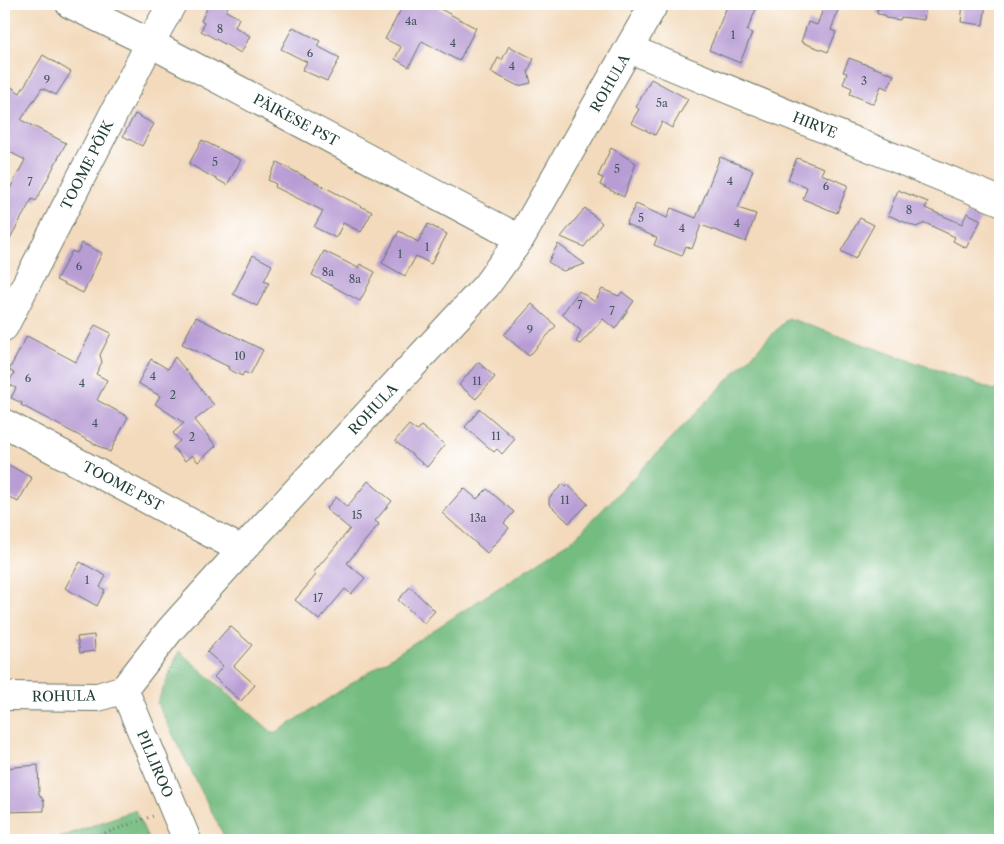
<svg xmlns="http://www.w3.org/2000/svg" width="1004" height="844" font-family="'Libre Caslon Text',serif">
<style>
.forest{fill:#74bc81;stroke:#4a7c5a}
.building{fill:#b89cd4}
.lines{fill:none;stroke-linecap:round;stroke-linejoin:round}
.minor-casing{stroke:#697464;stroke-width:30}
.path{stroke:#697464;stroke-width:3;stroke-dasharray:1 4;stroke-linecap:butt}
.minor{stroke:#fff;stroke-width:28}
.labels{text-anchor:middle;stroke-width:4;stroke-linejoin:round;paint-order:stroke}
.number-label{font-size:11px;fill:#45555c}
.street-label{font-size:14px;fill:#1f3d34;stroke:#fff}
</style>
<rect width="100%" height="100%" fill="#fff"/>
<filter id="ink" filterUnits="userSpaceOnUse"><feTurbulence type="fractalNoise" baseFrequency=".02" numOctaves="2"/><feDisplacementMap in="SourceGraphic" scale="10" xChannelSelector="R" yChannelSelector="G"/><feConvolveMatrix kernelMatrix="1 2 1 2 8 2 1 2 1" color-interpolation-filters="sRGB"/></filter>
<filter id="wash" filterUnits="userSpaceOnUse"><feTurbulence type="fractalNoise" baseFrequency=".0096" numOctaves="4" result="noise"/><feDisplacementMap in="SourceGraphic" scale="20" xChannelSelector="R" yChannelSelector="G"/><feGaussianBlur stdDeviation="1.12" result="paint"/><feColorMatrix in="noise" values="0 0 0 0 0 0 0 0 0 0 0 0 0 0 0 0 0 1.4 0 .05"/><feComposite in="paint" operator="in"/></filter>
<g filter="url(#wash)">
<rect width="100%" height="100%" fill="#f3dabc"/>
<path class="forest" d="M788,318L1000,392V840H226L157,703L179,651L274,734L575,538Z
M135,810L149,840H53Z"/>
<g id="blocks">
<path class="building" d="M209,4H229L226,11L239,18L235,27L250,36L241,53L201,31L204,23L201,21Z
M404,4H431L476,28L459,61L422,41L409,67L395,59L401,47L385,39Z
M728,4H758L747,31L752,33L740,63L709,50Z
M825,4H840L831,30L836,32L828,52L801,42L808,22L817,25Z
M878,4H926L924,20L901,17L900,20L885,18V15L877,14Z
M963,4H986L983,25L961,22Z
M293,27L320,41L317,46L340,58L327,81L302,70L307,62L281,49Z
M509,46L534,59L528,71L531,83L518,86L491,72L498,58L502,60Z
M43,55L71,72L56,95L42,88L21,120L66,143L36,201L32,199L4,249V200L25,160L4,149V82L20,93Z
M849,58L894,75L888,89L881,86L874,104L850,94L852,88L843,84L847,73L843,72Z
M651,79L688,99L672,128L662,122L655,135L631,123L639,109L636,107Z
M135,114L154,124L142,146L123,136Z
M202,140L241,160L227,185L189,164Z
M611,148L636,163L624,197L600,185L603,178L598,176Z
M720,157L753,170L738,208L756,214L746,242L701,225L692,249L686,246L682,256L654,245L657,238L626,224L636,204L667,218L671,208L696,218Z
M797,158L824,168L821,174L848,185L837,213L803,199L807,187L788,179Z
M277,162L372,212L361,232L343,223L336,238L314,227L323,211L275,187L276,184L268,180Z
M898,190L928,202L925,208L962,224L967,213L981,220L966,248L953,241L955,237L925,223L916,227L888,215Z
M585,208L602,223L584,247L561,237Z
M860,218L874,225L855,259L841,251Z
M428,224L447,234L431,264L416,256L405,276L382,263L399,231L418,242Z
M82,243L102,253L83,293L56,280L72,251L77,253Z
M558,244L585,264L563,271L548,262Z
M324,251L358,268L360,264L375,272L360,301L312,275Z
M253,255L272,265L264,281L269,283L257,306L233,294Z
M602,289L619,296L622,292L634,301L615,329L603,319L580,344L576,342L581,331L562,314L579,291L595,302Z
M532,304L556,326L529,356L504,335Z
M196,317L263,350L250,375L244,372L242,376L228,369L229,367L182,344Z
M95,325L111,333L100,355L102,362L96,374L107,380L97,400L128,417L110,452L21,405L22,403L11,398L16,388L8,384L14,373L9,370L27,336L76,362Z
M175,357L214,405L195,420L216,446L198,462L192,455L185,461L173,447L180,441L173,433L184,423L155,404L160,396L138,383L151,359L168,369Z
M478,362L495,377L476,399L459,385Z
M480,409L515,439L502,454L497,449L494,452L465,427Z
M409,425L417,431L421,426L445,445L427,467L395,441Z
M4,462L32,478L18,502L4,494Z
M368,481L392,501L375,521L379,524L347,563L365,578L351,594L345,589L319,620L295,600L316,575L313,573L350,529L326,509L336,497L347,507Z
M563,484L566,487L568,485L588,504L569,523L549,504V498Z
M464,488L477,499L487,489L514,512L504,523L509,528L487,553L442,513Z
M80,562L106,576L100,587L105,590L97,606L65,588Z
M410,587L435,611L424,623L398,600Z
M230,626L252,645L234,666L255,685L241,701L214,677L223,666L207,652Z
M94,635L95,651L80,653L77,637Z
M38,765L39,794L44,801V811L4,812V768Z"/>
</g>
</g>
<g filter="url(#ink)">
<use href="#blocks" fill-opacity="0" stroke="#697464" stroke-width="1"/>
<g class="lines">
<defs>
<path id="minor" d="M70,4L150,43L520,239
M630,49L1000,201
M4,327L150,43L172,4
M4,423L242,550
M124,689L187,840
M4,696L98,697L124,689L170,630L242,550L486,286L520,239L654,4"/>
</defs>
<use href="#minor" class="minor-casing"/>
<path class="path" d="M86,840L153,816"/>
<use href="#minor" class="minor"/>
</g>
</g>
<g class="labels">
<g class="number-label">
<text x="411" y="25">4a</text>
<text x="220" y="33">8</text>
<text x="733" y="39">1</text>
<text x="453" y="47">4</text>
<text x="310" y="57">6</text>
<text x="512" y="70">4</text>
<text x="47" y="84">9</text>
<text x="864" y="85">3</text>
<text x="662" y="107">5a</text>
<text x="215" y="166">5</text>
<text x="617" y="173">5</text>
<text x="730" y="185">4</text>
<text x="30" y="186">7</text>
<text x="826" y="190">6</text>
<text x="909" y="214">8</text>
<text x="641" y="222">5</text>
<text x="737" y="227">4</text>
<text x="682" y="232">4</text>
<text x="427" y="251">1</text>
<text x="400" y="258">1</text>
<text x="79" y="270">6</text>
<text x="328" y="276">8a</text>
<text x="355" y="283">8a</text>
<text x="580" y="309">7</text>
<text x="612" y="315">7</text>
<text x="530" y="334">9</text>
<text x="240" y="360">10</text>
<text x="153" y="380">4</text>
<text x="28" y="382">6</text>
<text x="477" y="385">11</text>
<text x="82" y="387">4</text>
<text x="173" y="399">2</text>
<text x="95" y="427">4</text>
<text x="496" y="440">11</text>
<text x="192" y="441">2</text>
<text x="565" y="504">11</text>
<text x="357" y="519">15</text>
<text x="478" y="522">13a</text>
<text x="87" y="584">1</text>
<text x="318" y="602">17</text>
</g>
<g class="street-label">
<text transform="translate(610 83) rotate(-60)" y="5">ROHULA</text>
<text transform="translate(296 120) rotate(28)" y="5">PÄIKESE PST</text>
<text transform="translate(815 125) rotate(22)" y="5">HIRVE</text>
<text transform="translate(87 165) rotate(-63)" y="5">TOOME PÕIK</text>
<text transform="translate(373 409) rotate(-47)" y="5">ROHULA</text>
<text transform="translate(123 486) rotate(28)" y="5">TOOME PST</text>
<text transform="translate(64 696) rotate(-1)" y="5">ROHULA</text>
<text transform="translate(155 764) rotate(67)" y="5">PILLIROO</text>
</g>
</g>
<rect width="1004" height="844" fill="none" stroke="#fff" stroke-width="20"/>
</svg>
